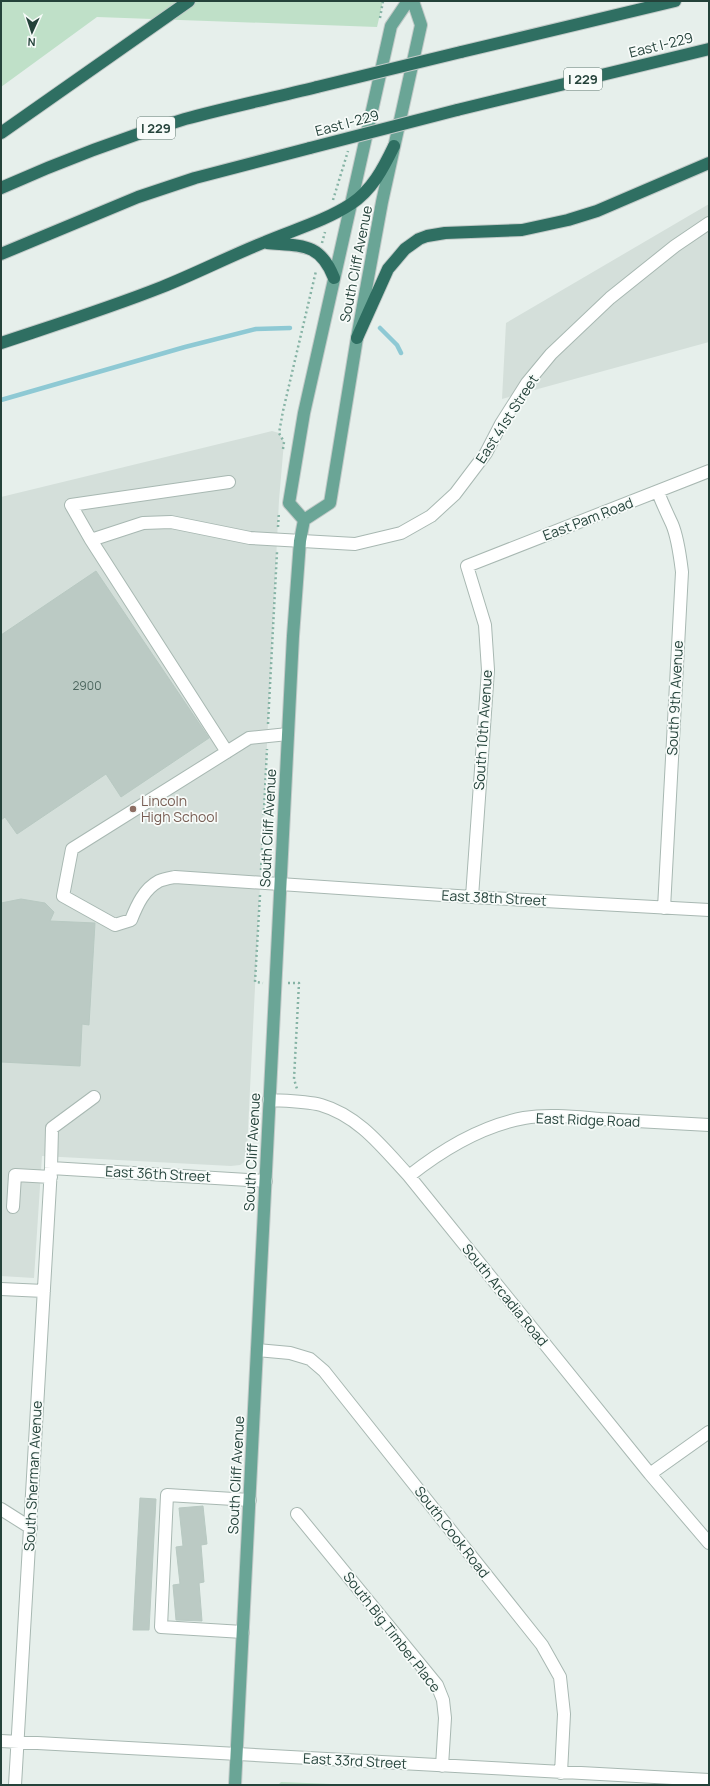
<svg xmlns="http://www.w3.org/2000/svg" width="710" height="1786" font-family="Manrope,sans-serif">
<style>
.built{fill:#d4dfda}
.green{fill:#bfe0c8}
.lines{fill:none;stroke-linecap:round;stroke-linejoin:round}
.stream{stroke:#8ec9d4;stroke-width:4.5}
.building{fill:#bbcac4;stroke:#b8c9c2}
.minor-casing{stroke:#a8b8b2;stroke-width:14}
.major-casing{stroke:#c2cac8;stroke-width:14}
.highway-casing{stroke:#c2cac8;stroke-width:14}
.path{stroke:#86b3a5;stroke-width:2.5;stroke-dasharray:2 3;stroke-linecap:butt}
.minor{stroke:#fff;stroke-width:12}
.major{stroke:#6aa596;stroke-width:12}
.highway{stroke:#2f6f62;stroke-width:12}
.highway-bridge-casing{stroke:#c2cac8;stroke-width:14;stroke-linecap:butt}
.highway-bridge{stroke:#2f6f62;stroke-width:12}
.education-dot{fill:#8d6e63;stroke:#f7fbf9;stroke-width:1.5}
.labels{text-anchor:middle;stroke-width:3.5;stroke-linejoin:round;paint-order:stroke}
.number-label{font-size:12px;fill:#4a645c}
.shield{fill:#f7fbf9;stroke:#637a73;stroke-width:1}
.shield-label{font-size:13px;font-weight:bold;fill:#24423a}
.street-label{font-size:14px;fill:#24423a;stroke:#f7fbf9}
.education-label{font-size:14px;fill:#785e54;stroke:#f7fbf9;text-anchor:start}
</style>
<rect width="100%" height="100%" fill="#e6efeb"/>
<path class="built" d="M709,204V342L502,399L506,323Z
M272,431L279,433L284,442L279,500L247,1150L244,1162L240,1165L231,1166L42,1156L34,1278L1,1276V497Z"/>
<path class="green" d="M1,1H383L377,27L97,17L1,87Z
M281,1782L357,1785H278Z"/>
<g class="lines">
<path class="stream" d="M380,328L397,345L401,353
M1,400L185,347L256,329L290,328"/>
</g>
<path class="building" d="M96,571L209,738L121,797L106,774L17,834L5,817L1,820V635Z
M21,899L45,903L54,912L50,921L95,923L89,1025L82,1024L80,1066L1,1062V903Z
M140,1498L156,1499L149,1630H133Z
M203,1506L207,1544L201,1545L204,1582L199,1583L202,1621L176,1620L173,1585L180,1584L176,1547L183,1546L179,1508Z"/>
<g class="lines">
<defs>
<path id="minor" d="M658,492C662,503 667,513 672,524C678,538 680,556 682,572L664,908
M91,540L143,523L171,522L250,538L355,544L401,533L431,516L455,494L486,453L501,424L527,383L551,354L610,298L675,246L709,223
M288,734L249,738L72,849L63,896L115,925L131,920C137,905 144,889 159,881C164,879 170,878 175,877L472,897L709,910
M227,752L91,540L71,505L229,482
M472,897L488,670L485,625L467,566L709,471
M269,1100C286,1101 305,1101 321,1105C359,1116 383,1148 409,1176L650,1474L709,1543
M51,1168L266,1181
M409,1176C443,1149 481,1126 524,1118C549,1114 575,1117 600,1119C636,1121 673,1123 709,1125
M13,1207L15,1175L51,1177
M1,1289L44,1291
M257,1350L290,1353L310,1359L324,1371L542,1645L560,1677L564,1714L561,1773
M650,1474L709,1432
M1,1509L31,1528
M297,1514L437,1685L443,1700L445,1718L442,1766
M243,1632L161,1627L167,1495L250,1500
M1,1741L709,1780
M15,1785L51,1168L52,1128L94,1097"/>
<path id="major" d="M304,520L289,503L304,413L391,26L408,1
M235,1785L293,636L300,541L304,520L330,503L357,338L382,202L421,25L413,1"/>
<path id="highway" d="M461,52L675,1
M457,110L709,49
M1,133L189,1
M1,188C61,161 122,138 185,119C229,107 273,98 317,87
M267,243C301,246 320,242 334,278
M1,254L138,197L195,178L310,148
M357,338L388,269L405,249L419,239L427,236L445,233L522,230L568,220L597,211L709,163
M1,343C55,325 109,308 162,287C197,273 230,256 265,242C293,230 325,221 351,204C372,190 383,169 394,146"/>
</defs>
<use href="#minor" class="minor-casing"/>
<use href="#major" class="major-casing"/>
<use href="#highway" class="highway-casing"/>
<path class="path" d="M380,18L383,1
M333,200L348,151
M322,243L325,232
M283,449L284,442L279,433L283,411L316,271
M278,527L279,512
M268,724L277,552
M261,870L267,749
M260,895L255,982L263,983
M288,983H299L294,1079L297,1089"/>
<use href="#minor" class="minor"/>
<use href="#major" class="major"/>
<use href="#highway" class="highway"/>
<defs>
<path id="highway-bridge" d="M317,87L461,52
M310,148L457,110"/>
</defs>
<use href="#highway-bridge" class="highway-bridge-casing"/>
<use href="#highway-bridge" class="highway-bridge"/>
</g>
<circle class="education-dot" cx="133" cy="809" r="4"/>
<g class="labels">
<g class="number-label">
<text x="87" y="690">2900</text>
</g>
<g class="shield">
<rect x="564" y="68" width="38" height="22" rx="3"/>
<rect x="137" y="117" width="38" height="22" rx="3"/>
</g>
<g class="shield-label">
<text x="583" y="84">I 229</text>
<text x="156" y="133">I 229</text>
</g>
<g class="street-label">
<text transform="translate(661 45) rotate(-14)" y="5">East I-229</text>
<text transform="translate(347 123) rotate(-15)" y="5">East I-229</text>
<text transform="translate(356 264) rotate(-79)" y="5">South Cliff Avenue</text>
<text transform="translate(507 419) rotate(-57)" y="5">East 41st Street</text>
<text transform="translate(588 519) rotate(-21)" y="5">East Pam Road</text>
<text transform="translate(675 698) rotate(-87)" y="5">South 9th Avenue</text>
<text transform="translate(483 730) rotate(-86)" y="5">South 10th Avenue</text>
<text transform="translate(268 828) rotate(-87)" y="5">South Cliff Avenue</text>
<text transform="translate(494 898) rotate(3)" y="5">East 38th Street</text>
<text transform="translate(588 1120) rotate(2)" y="5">East Ridge Road</text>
<text transform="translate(252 1152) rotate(-87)" y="5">South Cliff Avenue</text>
<text transform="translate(158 1174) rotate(3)" y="5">East 36th Street</text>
<text transform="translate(505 1295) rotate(51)" y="5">South Arcadia Road</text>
<text transform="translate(236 1475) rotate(-87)" y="5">South Cliff Avenue</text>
<text transform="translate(33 1476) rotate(-87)" y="5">South Sherman Avenue</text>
<text transform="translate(452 1532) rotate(52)" y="5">South Cook Road</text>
<text transform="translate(392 1632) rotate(52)" y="5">South Big Timber Place</text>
<text transform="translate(355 1761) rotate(3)" y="5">East 33rd Street</text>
</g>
<g class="education-label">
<text x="141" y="806">Lincoln<tspan x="141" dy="16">High School</tspan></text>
</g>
</g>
<rect width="710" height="1786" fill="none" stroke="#24423a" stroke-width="4"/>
<g transform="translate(32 32) rotate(183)" stroke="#f7fbf9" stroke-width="3" paint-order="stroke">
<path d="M0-3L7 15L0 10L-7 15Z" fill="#24423a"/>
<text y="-6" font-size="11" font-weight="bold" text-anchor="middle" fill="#24423a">N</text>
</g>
</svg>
